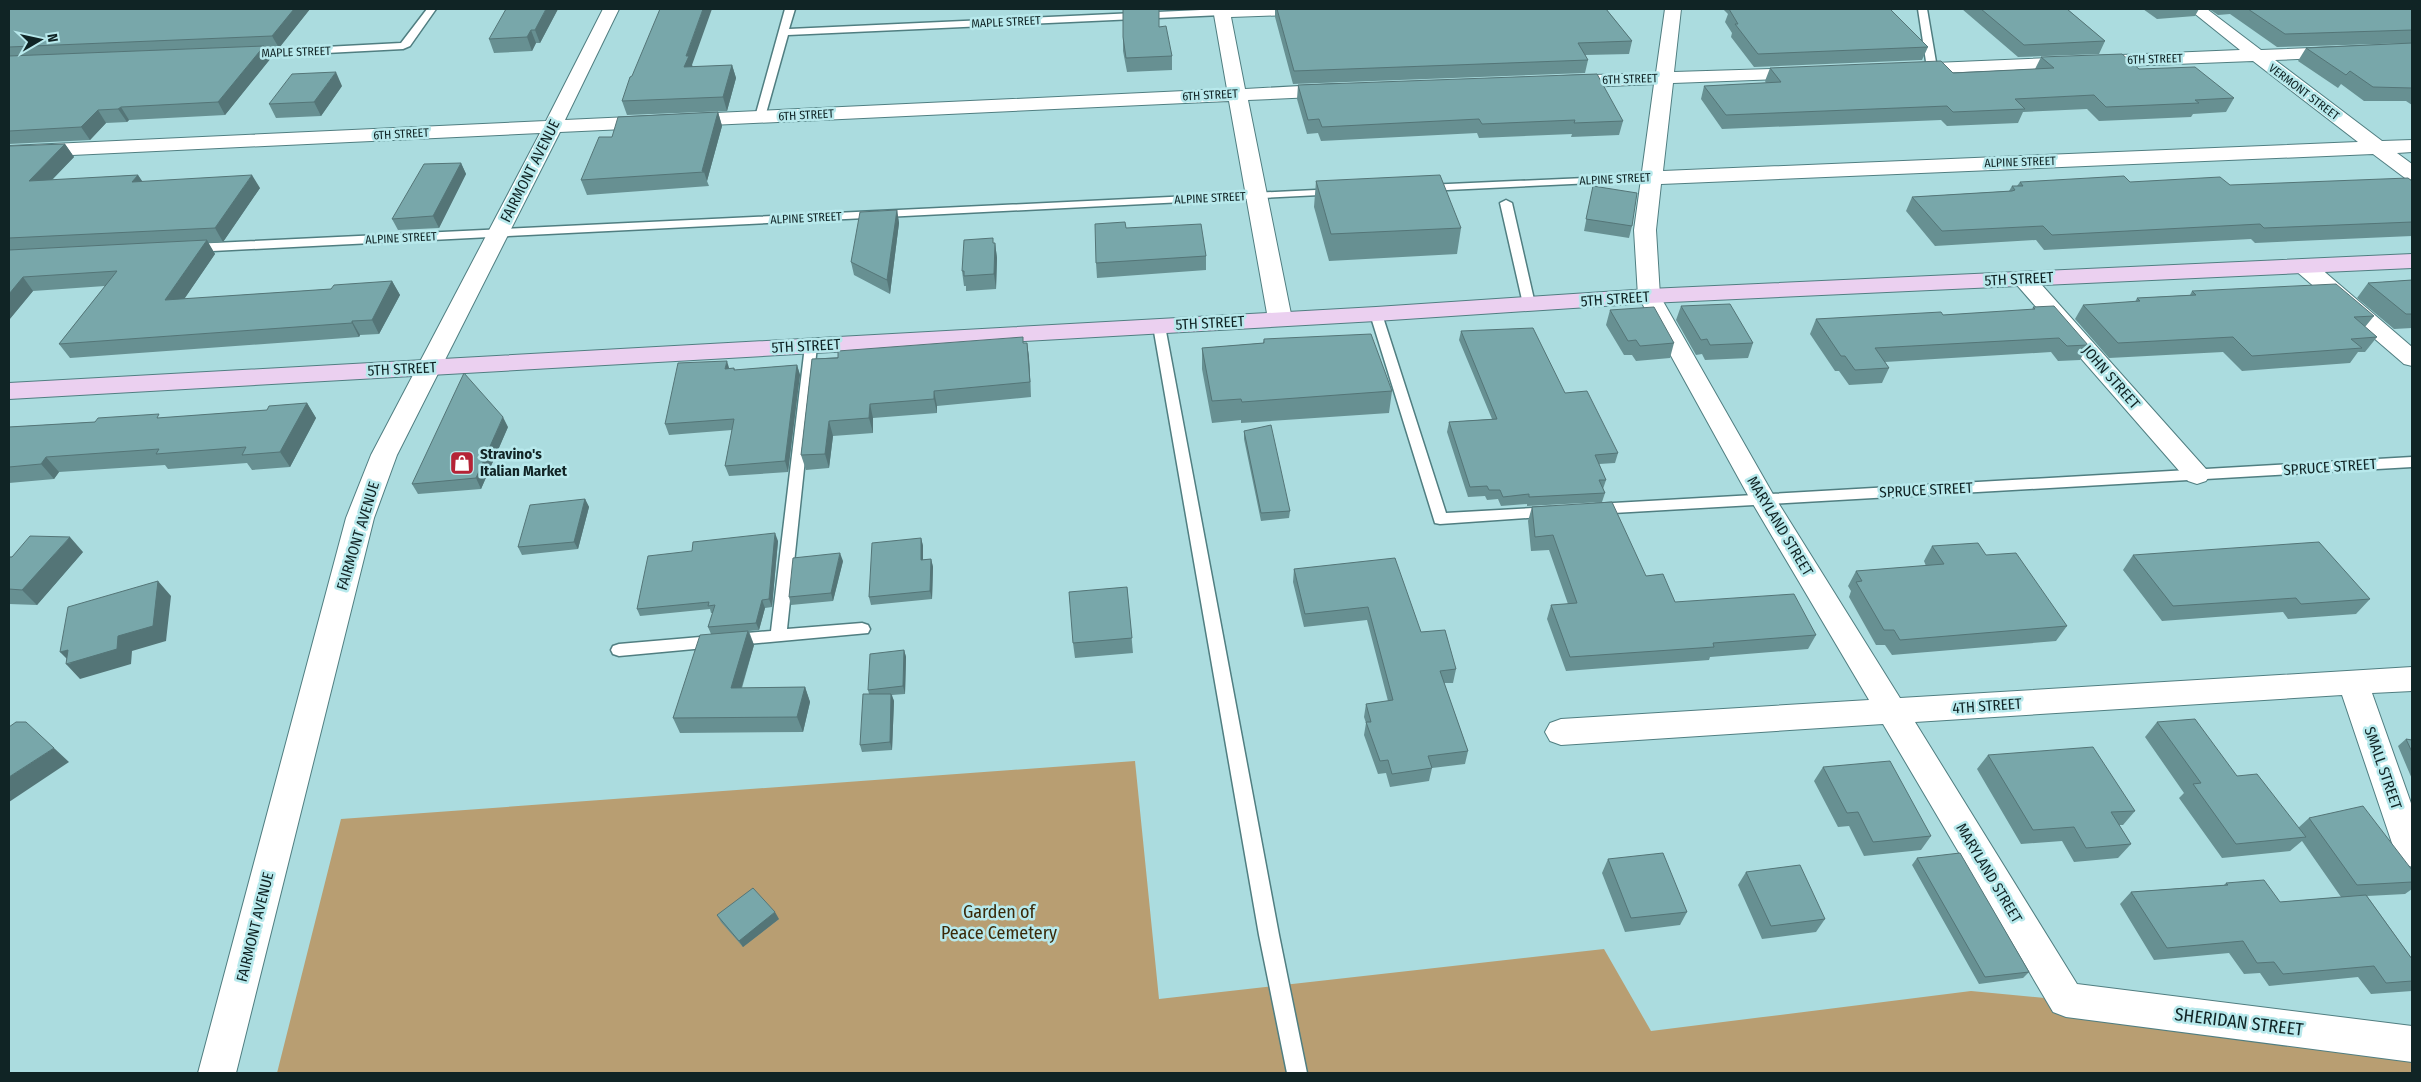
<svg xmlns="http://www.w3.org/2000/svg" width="2421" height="1082" font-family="'Fira Sans Condensed',sans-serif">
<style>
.green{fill:#b89e72}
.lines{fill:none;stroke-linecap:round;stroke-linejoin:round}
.lane-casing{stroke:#507e81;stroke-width:3}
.street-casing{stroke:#507e81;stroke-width:2}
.secondary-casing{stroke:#507e81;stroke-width:2}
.lane{fill:#fff;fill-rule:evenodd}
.street{fill:#fff;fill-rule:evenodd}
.secondary{fill:#ebd0f0;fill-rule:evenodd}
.wall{fill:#679092}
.shaded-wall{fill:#547577}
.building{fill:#78a7aa;stroke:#547577}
.labels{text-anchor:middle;stroke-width:5;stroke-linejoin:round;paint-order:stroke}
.far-street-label{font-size:12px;fill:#102425;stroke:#b8e9ec}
.street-label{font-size:15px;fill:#102425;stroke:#b8e9ec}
.poi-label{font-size:15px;font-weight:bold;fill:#102425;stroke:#b8e9ec;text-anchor:start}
.near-park-label{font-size:18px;fill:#3a2909;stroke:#b8e9ec}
.near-street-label{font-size:18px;fill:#102425;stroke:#b8e9ec}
</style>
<rect width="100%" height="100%" fill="#abdcdf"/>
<path class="green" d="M1135,761L1159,999L1604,949L1651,1031L1971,991L2066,1000L2412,1044V1073H277L341,819Z"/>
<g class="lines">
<defs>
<path id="lane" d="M427,9H436L410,46L403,49L248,57L243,54L248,51L401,43Z
M785,9H795L789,29L1222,9L1227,12L1222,15L788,35L765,117L760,120L755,117Z
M1918,9H1927L1937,68L1935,70L1927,68Z
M1652,175L1658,178L1656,180L1426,191L1420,188L1426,185Z
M1336,189L1342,192L1340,194L193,252L187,248L193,244Z
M1506,200L1512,203L1535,304L1529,308L1523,304L1500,203Z
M1376,310L1382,314L1446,513L1550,507L1555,508L1557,512L1555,516L1440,524L1435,523L1370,314Z
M1159,322L1165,326L1279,935L1307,1073H1287L1259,935L1153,326Z
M811,342L817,346L787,629L862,623L868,625L870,629L868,633L619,656L613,654L611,650L613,646L619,644L771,631L805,346Z
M2412,457V467L1596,514L1591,513L1589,509L1591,505L1596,504Z"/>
<path id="street" d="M603,9H619L565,120L1227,89L1213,9H1325L1323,13L1317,14L1231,17L1245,89L1336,84L1343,86L1345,90L1343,94L1336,96L1248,100L1292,319L1288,324L1280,326L1272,324L1268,319L1229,101L560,132L397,455L374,518L236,1073H198L346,518L371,455L540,133L9,158V146L546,121Z
M1665,9H1681L1674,72L1805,68L1811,69L1814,73L1811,77L1805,78L1673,83L1663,171L2358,142L2253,61L1911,74L1905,73L1902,69L1905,65L1911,64L2240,50L2189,9H2207L2261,50L2412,44V54L2275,60L2382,141L2412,140V152L2397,153L2412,164V180L2405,178L2373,154L1661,184L1656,230L1660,296L1774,496L1900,698L2412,667V691L2372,693L2412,806V867L2400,862L2395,852L2342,695L1915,722L2077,984L2412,1026V1062L2066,1017L2053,1012L1883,724L1561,745L1550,741L1545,732L1550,723L1561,719L1869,700L1750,499L1638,296L1634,230L1654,84L1564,88L1557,86L1555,82L1557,78L1564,76L1656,73Z
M2304,259L2312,261L2412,347V366L2404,364L2296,271L2293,266L2296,261Z
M2024,272L2032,274L2206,469L2210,475L2206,481L2197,484L2188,481L2016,284L2013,279L2016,274Z"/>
<path id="secondary" d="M2412,254V268L1649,303L1376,321L9,399V383L1376,307L1649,289Z"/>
</defs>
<use href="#lane" class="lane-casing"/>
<use href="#street" class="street-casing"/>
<use href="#secondary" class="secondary-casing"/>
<use href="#lane" class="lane"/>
<use href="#street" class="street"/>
<use href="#secondary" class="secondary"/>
</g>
<path class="wall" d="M9,9H310L279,48L266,49L271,58L225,115L129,120L127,122L106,123L90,140L9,144Z
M558,9L540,43H536L532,51L494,53L489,39Z
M1275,9H1606L1632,41L1629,54L1585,55L1588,60L1585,73L1293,84L1275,17Z
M1723,9H1890L1928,47L1922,60L1754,67L1731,37L1732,33L1725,22L1728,14Z
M1962,9H2067L2105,41L2099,54L2018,57Z
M2143,9H2199L2195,16L2157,19Z
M2209,9H2412V43L2277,47L2230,14L2218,15Z
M1159,27L1172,56V70L1127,72L1123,51V37Z
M2412,43V105L2406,101H2364L2341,84L2338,88L2298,61L2306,48Z
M2041,57L2139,69L2234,98L2226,112L2193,114L2191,117L2099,121L2087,109L2023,112L2018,123L1947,126L1941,120L1722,129L1701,99L1704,86L1766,83L1765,81L1770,68L1953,73L2035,69Z
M692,65L693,67L732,65L736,78L727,111L627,115L622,101Z
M1298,85L1623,121L1619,135L1571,137L1572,134L1479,138L1477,133L1321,141L1318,133L1307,134L1297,99Z
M342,86L321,116L276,118L269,104Z
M718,112L722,126L707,181L709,186L587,195L581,180Z
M65,144L74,157L52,180L138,175L142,182L260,188L223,242L208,243L215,254L184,299L331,289L392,281L400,295L379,334L360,335L359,337L70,358L59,344L105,286L33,291L9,320V146Z
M461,163L466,174L439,228L398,230L392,219Z
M1316,181L1461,228L1457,254L1329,261L1314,207Z
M2412,181V236L2255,243L2251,239L2044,250L2036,240L1935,246L1906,211L1912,197L2009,191L2012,186H2017L2020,182H2130L2230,185Z
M1593,186L1632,226L1629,238L1584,231Z
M897,210L899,223L890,294L854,275L851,262Z
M1126,228L1206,256V270L1097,278L1096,263Z
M993,243H995L997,258L996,289L966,291V286H964L962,271Z
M2412,280V328L2394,329L2357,298L2368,283Z
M2192,291L2374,316L2365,327L2377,337L2365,352H2358L2350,363L2242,371L2223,352L2109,358L2075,319L2083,305L2135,302L2137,298L2190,295Z
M1681,306L1753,343L1748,358L1705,360L1702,354L1696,355L1676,320Z
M2033,307L2088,345L2080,360L2058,361L2051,352L1885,362L1889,368L1882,383L1849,385L1839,371H1835L1810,334L1816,319L1943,315L2032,310Z
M1610,310L1674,343L1670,358L1636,361L1632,355H1624L1606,325Z
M1461,331L1565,393L1618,453L1615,463L1599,464L1606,480L1603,489L1605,493L1602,502L1527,506V504L1501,506L1498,499L1487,500L1485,496L1468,497L1447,432L1449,422L1492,419L1459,340Z
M1264,339L1392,391L1389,413L1241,423V420L1212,423L1202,369V348L1263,343Z
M1027,343L1029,358L1031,397L937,406V413L873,418V433L833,436L829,468L806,470L801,455L812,359Z
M797,365L800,375L788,472L729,476L725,466L732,430L669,435L665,424L729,368H734L735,370Z
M307,403L316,418L290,467L252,470L247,463L168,469L165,465L59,472L54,479L9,483V427L161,418L267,410Z
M508,427L481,489L418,494L412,484Z
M1244,431L1290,511L1289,518L1261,521L1244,439Z
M585,499L589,507L578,549L522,555L518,547Z
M1532,507L1646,576L1675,602L1816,635L1808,649L1710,657L1709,660L1566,671L1547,619L1551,605L1568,604L1549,550L1531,551L1528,521Z
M921,538L923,546V560L931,559L933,567L932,599L871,605L869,597Z
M778,541L772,607L765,608L759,630L749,631L754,645L742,688L805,687L810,702L803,732L680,733L673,718L711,634L708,627L713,613H711L710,609L640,616L637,609Z
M1932,546L1986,555L2067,626L2056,641L1892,655L1885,645H1876L1849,597L1851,591L1848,586L1856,571L1926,566L1924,561Z
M83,552L37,605L9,604V557Z
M2133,555L2370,599L2356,614L2288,619L2283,612L2162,621L2123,570Z
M843,561L833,601L791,605L789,597Z
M1294,569L1421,632L1456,669L1453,683H1444L1468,751L1465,764L1432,768L1429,781L1390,787L1386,773L1378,774L1364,735L1366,723L1364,717L1366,704L1388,701L1367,620L1304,627L1293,582Z
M1127,587L1133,653L1075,658L1073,643Z
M904,650L906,657L905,694L892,695L894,701L892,750L862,752L860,745L869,694L868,690Z
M2157,722L2237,776L2298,828L2309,818L2412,870V889L2405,894L2367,896L2412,959V991L2371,994L2358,977L2269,986L2260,973L2244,974L2229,953L2154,960L2120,904L2131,892L2224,885L2226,883L2280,902L2341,897L2302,841L2290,851L2222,858L2179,798L2184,793L2145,737Z
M2406,739L2412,740V779L2398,746Z
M1988,755L2135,811L2123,825H2119L2131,844L2118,858L2074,862L2062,841L2021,844L1977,769Z
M1823,767L1931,836L1921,850L1864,856L1849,826L1838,827L1814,781Z
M1917,858L2029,972L2023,978L1979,984L1912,865Z
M1608,859L1687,912L1680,925L1625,932L1602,873Z
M1746,872L1825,919L1816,932L1762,939L1738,885Z
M717,915L779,919L743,947L721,922Z"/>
<path class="shaded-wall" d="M294,9H310L279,48L272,36Z
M546,9H558L540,43L535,30Z
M703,9H712L692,65L693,70L684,67L686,56Z
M531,30L536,43L532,51L527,37Z
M264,46L271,58L225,115L218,102Z
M732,65L736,78L727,111L723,97Z
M336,72L342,86L321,116L314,102Z
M121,107L129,120L127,122L118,109Z
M98,110L106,123L90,140L81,127Z
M718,112L722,126L707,181L704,172L702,171Z
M65,144L74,157L38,194L29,181Z
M461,163L466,174L439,228L433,216Z
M138,175L147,188L132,182Z
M252,175L260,188L223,242L215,228Z
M897,210L899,223L890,294L887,280Z
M207,240L215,254L174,314L165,300Z
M995,243L997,258L996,289L994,274Z
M23,277L33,291L9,320V294Z
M392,281L400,295L379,334L372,320Z
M352,321L360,335L359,337L352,323Z
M1027,343L1029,358L1031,397L1030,382Z
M727,361L730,371L725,369Z
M797,365L800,375L788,472L785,461Z
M934,391L937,406V413L934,399Z
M307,403L316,418L290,467L280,452Z
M870,404L873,418V433L869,418Z
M503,417L508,427L481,489L476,478Z
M829,421L833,436L829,468L825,454Z
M46,457L59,472L54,479L41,464Z
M585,499L589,507L578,549L574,542Z
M775,533L778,541L772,607L769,599Z
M70,537L83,552L37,605L22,590Z
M921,538L923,546V568L921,560Z
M840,553L843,561L833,601L831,593Z
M931,559L933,567L932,599L930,591Z
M158,581L171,596L166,641L132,651L131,664L80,679L66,664L71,663L60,652L118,636Z
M762,600L765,608L759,630L756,623Z
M748,631L754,645L737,702L731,688Z
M904,650L906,657L905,694L903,686Z
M805,687L810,702L803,732L797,717Z
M891,694L894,701L892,750L890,742Z
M54,748L69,762L9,802V777Z
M775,912L779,919L743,947L739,941Z"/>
<path class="building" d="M9,9H294L272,36L9,47Z
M506,9H546L535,30H531L527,37L489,39Z
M660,9H703L686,56H689L684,67L732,65L723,97L622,101L630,77L632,76Z
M1123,9H1159V27L1166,26L1172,56L1126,58L1123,37Z
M1277,9H1606L1632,41L1578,43L1588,60L1294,71Z
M1729,9H1890L1928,47L1758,54L1735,24H1738Z
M1981,9H2067L2105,41L2024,45Z
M2248,9H2412V30L2285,34Z
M2412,43V88L2373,87L2350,71L2346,75L2306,48Z
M264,46L218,102L121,107L118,109L98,110L81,127L9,131V56Z
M2122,54L2139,69L2195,67L2234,98L2195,100L2199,103L2106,107L2094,95L2015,99L2025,109L1953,112L1947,106L1726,115L1704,86L1781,82L1770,68L1941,61L1953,73L2054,68L2041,57Z
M336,72L314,102L269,104L292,74Z
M1597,74L1623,121L1574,123L1575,120L1482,124L1479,119L1322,127L1319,119L1308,120L1298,85Z
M718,112L702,171L704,172L581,180L599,137H612L618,117Z
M65,144L29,181L138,175L132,182L252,175L215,228L9,238V146Z
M461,163L433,216L392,219L424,164Z
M1440,175L1461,228L1331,234L1316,181Z
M2124,176L2130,182L2220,177L2230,185L2408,178L2412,181V222L2264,228L2260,224L2052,235L2043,226L1942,231L1912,197L2012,191L2015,190L2012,186H2023L2020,182Z
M1593,186L1637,193L1632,226L1586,219Z
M897,210L887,280L851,262L860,212Z
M1125,222L1126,228L1201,224L1206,256L1096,263L1095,224Z
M993,238V243H995L994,274L964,276V271H962L964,240Z
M207,240L165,300L331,289L334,285L392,281L372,320L352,321V323L59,344L117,271L23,277L9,294V250Z
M2412,280V314H2406L2368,283Z
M2336,284L2374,316L2354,317L2377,337L2351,339L2362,348L2252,356L2233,337L2118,343L2083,305L2140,301L2137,298L2196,295L2192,291Z
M1730,304L1753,343L1710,345L1707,339L1701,340L1681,306Z
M2054,306L2088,345L2067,346L2059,338L1875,348L1889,368L1855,370L1845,356H1841L1816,319L1941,312L1943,315L2035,309L2033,307Z
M1654,307L1674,343L1640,346L1636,340L1628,341L1610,310Z
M1533,328L1565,393L1587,391L1618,453L1595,455L1606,480H1599L1605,493L1529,497V494L1503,497L1500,490H1489L1487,486L1470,487L1449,422L1497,419L1461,331Z
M1371,334L1392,391L1242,402L1241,399L1212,401L1202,348L1264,343V339Z
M1023,337V343H1027L1030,382L934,391V399L870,404L869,418L829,421L825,454L801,455L812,359L838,358V351Z
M727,361L725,369L734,368V370L797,365L785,461L725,466L734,419L665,424L678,363Z
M464,373L503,417L476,478L412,484Z
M307,403L280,452L242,455L246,447L156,454L159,449L46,457L41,464L9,467V427L95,422L98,418L159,414L157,418L267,410L269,406Z
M1271,425L1290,511L1261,513L1244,431Z
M585,499L574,542L518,547L530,505Z
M1612,502L1646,576L1663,574L1675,602L1794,594L1816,635L1713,643L1714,647L1570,657L1551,605L1577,603L1553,535L1535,537L1532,507Z
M775,533L769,599L762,600L756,623L708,627L715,605L708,606L709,602L637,609L648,556L692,551L693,542Z
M30,536L70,537L22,590L9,589V557H12Z
M921,538V560L931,559L930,591L869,597L872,543Z
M2319,542L2370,599L2301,604L2296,598L2173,606L2133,555Z
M1978,543L1986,555L2016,553L2067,626L1900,640L1894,630H1884L1856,582L1862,581L1856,571L1944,564L1932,546Z
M840,553L831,593L789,597L793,558Z
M1395,558L1421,632L1445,630L1456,669L1440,671L1468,751L1428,756L1432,768L1392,774L1388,760L1380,761L1366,722H1371L1366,704L1393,700L1368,607L1305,614L1294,569Z
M158,581L153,626L118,636L117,649L66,664L68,650L60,652L68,607Z
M1127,587L1132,638L1073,643L1069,592Z
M748,631L731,688L805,687L797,717L673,718L700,635Z
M904,650L903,686L868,690L870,654Z
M863,694H891L890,742L860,745Z
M2195,719L2237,776L2257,774L2306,837L2236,844L2193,784L2201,783L2157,722Z
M16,722H26L54,748L9,777V727Z
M2406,739L2412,740V752Z
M2093,747L2135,811L2111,812L2131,844L2086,848L2074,827L2033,830L1988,755Z
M1890,761L1931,836L1873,842L1858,812L1847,813L1823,767Z
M2363,806L2412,870V882L2357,885L2309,818Z
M1663,853L1687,912L1631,918L1608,859Z
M1960,853L2029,972L1985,977L1917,858Z
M1800,865L1825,919L1771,926L1746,872Z
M2264,880L2280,902L2366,895L2412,959V981L2386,983L2374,966L2283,974L2274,962L2257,963L2243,941L2167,948L2131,892L2228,885L2226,883Z
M753,888L775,912L739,941L717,915Z"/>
<defs>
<symbol id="shop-square" viewBox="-11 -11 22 22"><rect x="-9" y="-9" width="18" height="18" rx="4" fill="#b52336" stroke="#b8e9ec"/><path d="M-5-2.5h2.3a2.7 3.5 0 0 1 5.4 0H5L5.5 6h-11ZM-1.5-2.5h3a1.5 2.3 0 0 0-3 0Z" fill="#fff"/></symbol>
</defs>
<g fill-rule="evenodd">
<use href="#shop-square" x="448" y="449" width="28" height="28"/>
</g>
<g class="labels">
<g class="far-street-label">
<text transform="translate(1006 22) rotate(-3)" y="4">MAPLE STREET</text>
<text transform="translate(296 52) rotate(-2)" y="4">MAPLE STREET</text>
<text transform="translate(2155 59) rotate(-2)" y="4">6TH STREET</text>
<text transform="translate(1630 79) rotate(-2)" y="4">6TH STREET</text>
<text transform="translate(2304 92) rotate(37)" y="4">VERMONT STREET</text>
<text transform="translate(1210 95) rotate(-3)" y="4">6TH STREET</text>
<text transform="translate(806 115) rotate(-3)" y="4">6TH STREET</text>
<text transform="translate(401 134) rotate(-3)" y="4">6TH STREET</text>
<text transform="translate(2020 162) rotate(-2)" y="4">ALPINE STREET</text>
<text transform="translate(1615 179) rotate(-3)" y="4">ALPINE STREET</text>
<text transform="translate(1210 198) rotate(-3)" y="4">ALPINE STREET</text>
<text transform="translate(806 218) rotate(-3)" y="4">ALPINE STREET</text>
<text transform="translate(401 238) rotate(-3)" y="4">ALPINE STREET</text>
</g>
<g class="street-label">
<text transform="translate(530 171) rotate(-63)" y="5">FAIRMONT AVENUE</text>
<text transform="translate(2019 279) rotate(-3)" y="5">5TH STREET</text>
<text transform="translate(1615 299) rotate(-4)" y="5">5TH STREET</text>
<text transform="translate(1210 323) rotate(-3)" y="5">5TH STREET</text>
<text transform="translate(806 346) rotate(-3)" y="5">5TH STREET</text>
<text transform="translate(402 369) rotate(-3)" y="5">5TH STREET</text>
<text transform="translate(2111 377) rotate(49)" y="5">JOHN STREET</text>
<text transform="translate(2330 467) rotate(-4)" y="5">SPRUCE STREET</text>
<text transform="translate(1926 490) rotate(-3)" y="5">SPRUCE STREET</text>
<text transform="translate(1780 526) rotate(59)" y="5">MARYLAND STREET</text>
<text transform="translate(358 536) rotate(-73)" y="5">FAIRMONT AVENUE</text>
<text transform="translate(1987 706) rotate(-4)" y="5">4TH STREET</text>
<text transform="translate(2383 768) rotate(71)" y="5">SMALL STREET</text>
<text transform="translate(1989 873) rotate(59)" y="5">MARYLAND STREET</text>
<text transform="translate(255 927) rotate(-76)" y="5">FAIRMONT AVENUE</text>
</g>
<g class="poi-label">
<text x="480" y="459">Stravino's<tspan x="480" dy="17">Italian Market</tspan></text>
</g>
<g class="near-park-label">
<text x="999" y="918">Garden of<tspan x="999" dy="21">Peace Cemetery</tspan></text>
</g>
<g class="near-street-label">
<text transform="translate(2239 1022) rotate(7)" y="6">SHERIDAN STREET</text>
</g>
</g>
<rect width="2421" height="1082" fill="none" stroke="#102425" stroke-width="20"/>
<g transform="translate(40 40) rotate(81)" stroke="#b8e9ec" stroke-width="4" paint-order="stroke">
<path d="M0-4L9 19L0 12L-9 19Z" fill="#102425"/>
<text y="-8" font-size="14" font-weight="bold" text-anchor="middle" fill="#102425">N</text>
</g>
</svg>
